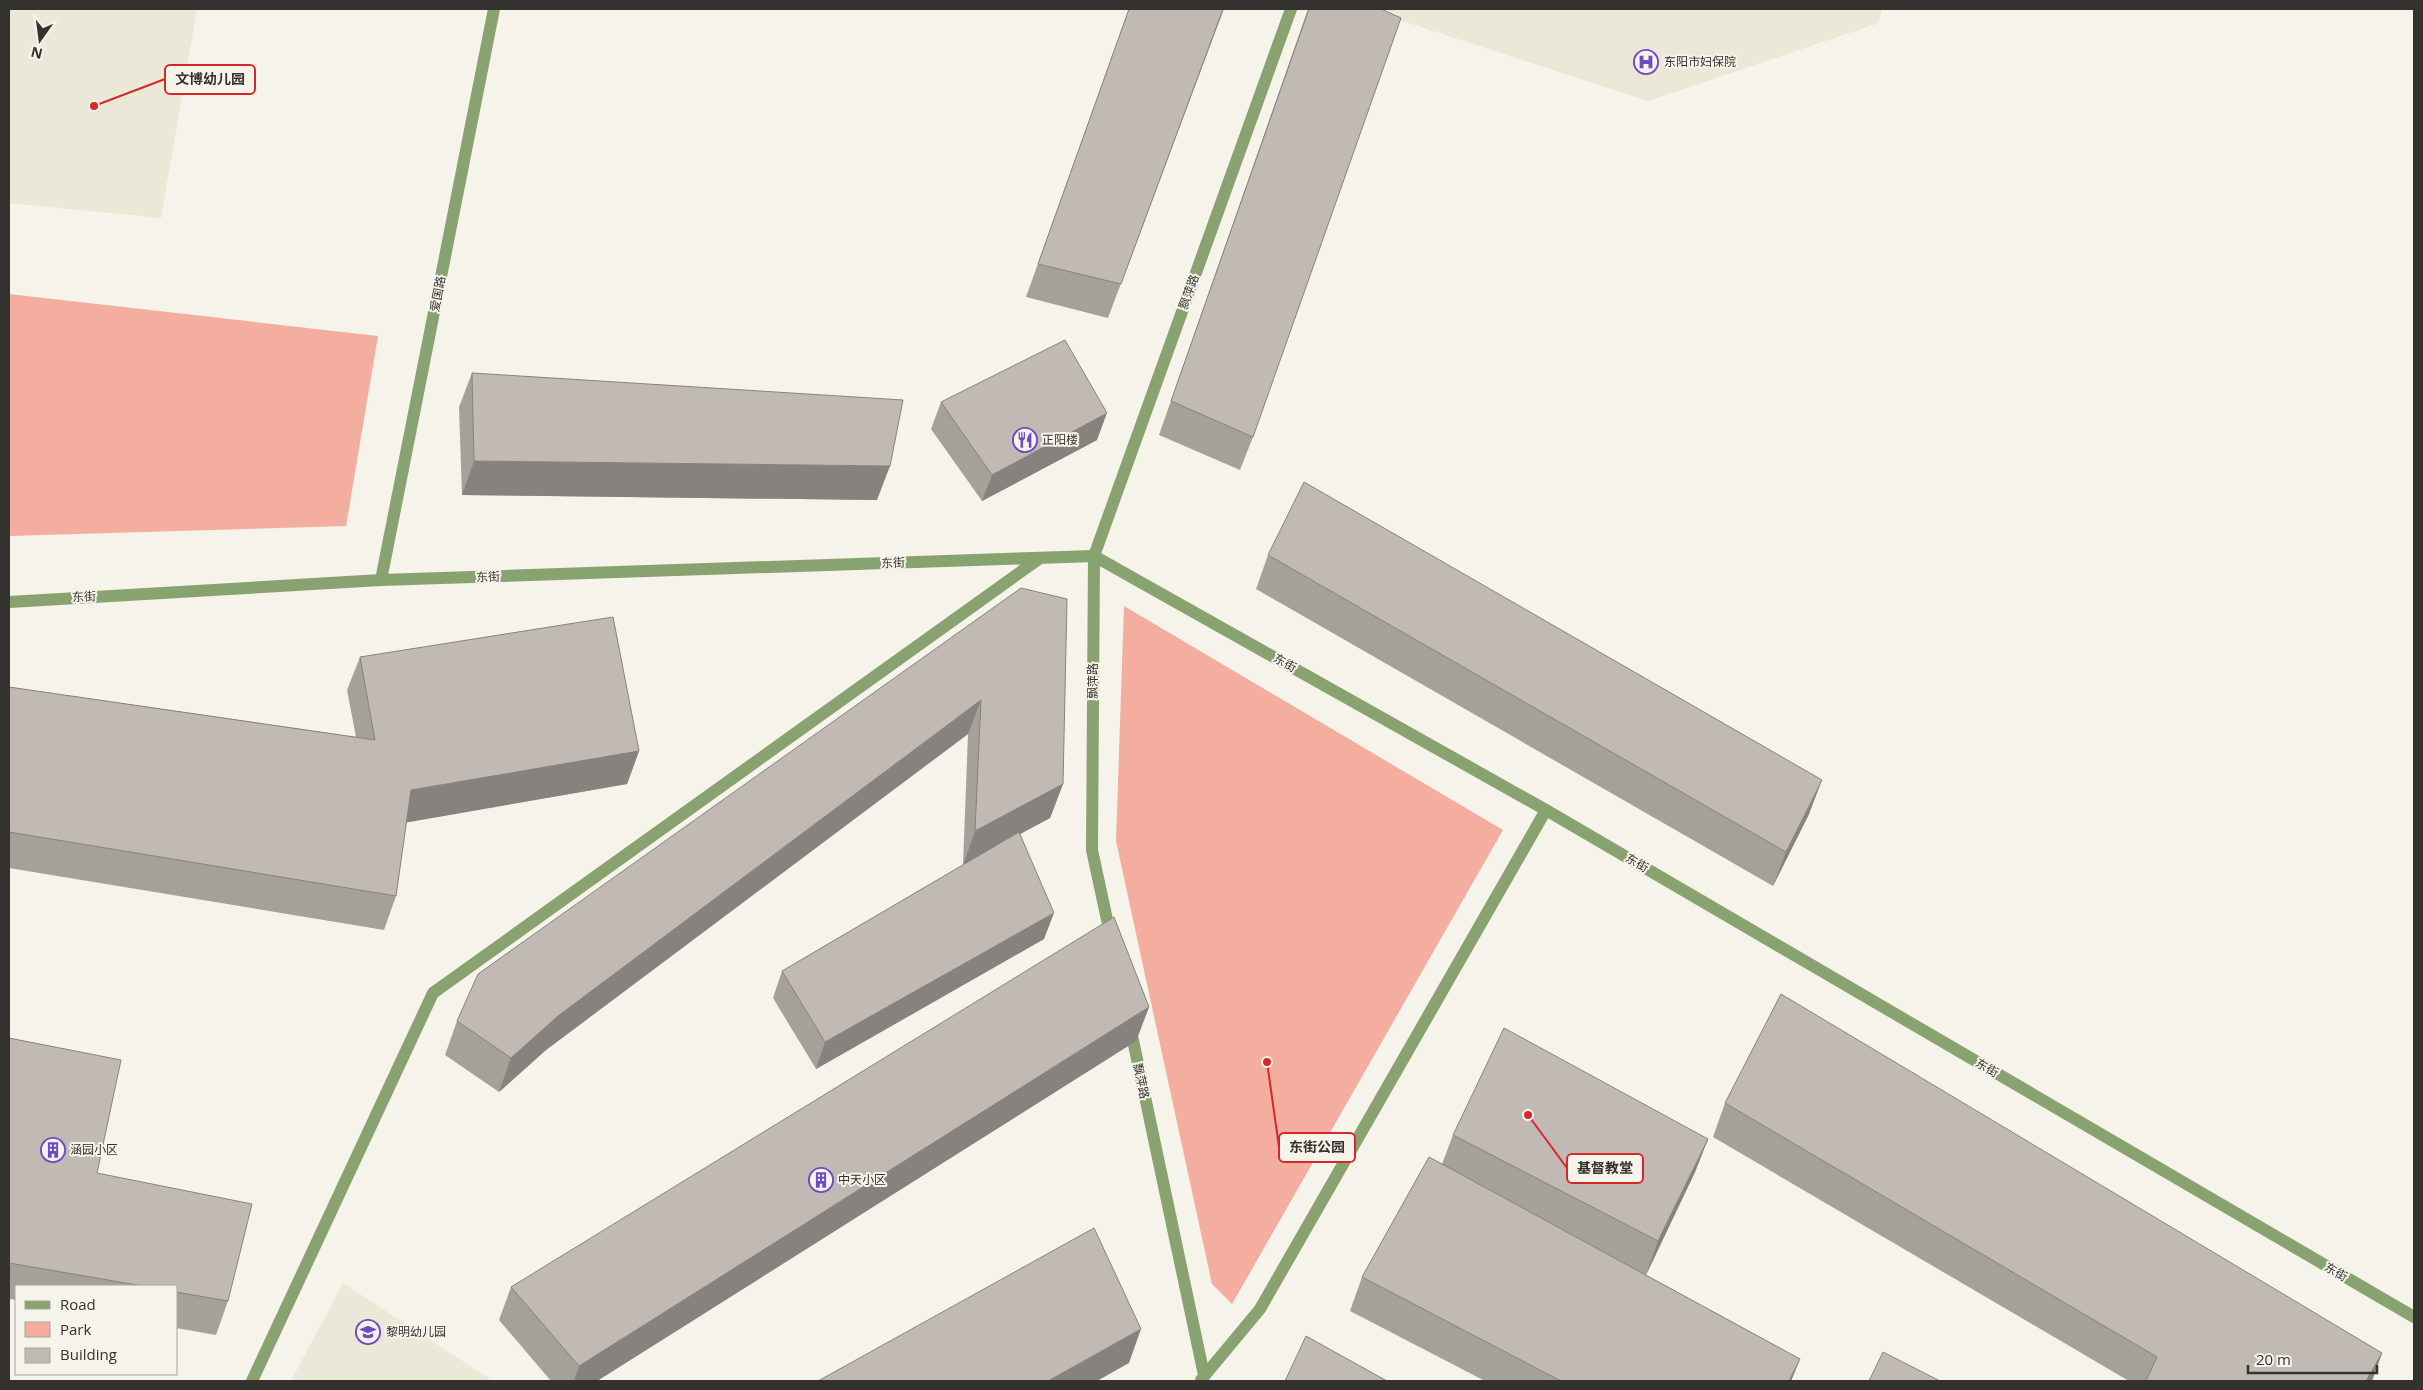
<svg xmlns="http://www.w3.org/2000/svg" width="2423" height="1390" font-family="'Open Sans','Noto Sans SC',sans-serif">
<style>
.built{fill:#ebe8d7}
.green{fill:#f3ae9f}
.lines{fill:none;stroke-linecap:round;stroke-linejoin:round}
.minor{stroke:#88a36f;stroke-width:12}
.tertiary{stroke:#88a36f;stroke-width:12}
.wall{fill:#a6a09b}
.shaded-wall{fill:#87827e}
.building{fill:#c1bab4;stroke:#87827e}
.labels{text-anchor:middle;stroke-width:4;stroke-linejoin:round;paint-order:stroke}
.poi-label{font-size:12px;fill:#33322e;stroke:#f5f3ea;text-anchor:start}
.street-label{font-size:12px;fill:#33322e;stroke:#f5f3ea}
.leader{fill:none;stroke:#d62828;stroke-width:2}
.callout-dot{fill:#d62828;stroke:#f5f3ea;stroke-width:2}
.callout{fill:#f5f3ea;stroke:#d62828;stroke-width:2}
.callout-label{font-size:14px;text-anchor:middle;font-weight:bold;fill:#33322e}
</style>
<rect width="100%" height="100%" fill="#f5f3ea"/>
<path class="built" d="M9,9H197L161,218L9,203Z
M1366,9H1882L1879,23L1648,101Z
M343,1283L493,1381H291Z"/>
<path class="green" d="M9,294L378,336L346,526L9,536Z
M1124,606L1503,830L1232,1304L1212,1284L1116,841Z"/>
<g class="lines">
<path class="minor" d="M381,580L494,9
M1111,938L1092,850L1094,556L1291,9
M1130,1026L1204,1375
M1201,1380L1260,1309L1546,810
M252,1381L433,993L1040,558"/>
<path class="tertiary" d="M9,602L381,580L1094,556L1546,810L2414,1317"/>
</g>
<path class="wall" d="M1129,9H1224L1108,318L1026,297Z
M1308,9L1253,437L1240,470L1159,435Z
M472,373L877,500L462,495L459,407Z
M941,402L1097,440L982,501L931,429Z
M1268,555L1809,814L1773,886L1256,589Z
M1021,588L1063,784L1050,818L1020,834L1044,939L816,1069L773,998L782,971L963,865L968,734L546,1050L499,1092L445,1055L457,1021Z
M360,657L639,751L627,784L406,822L396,896L384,930L9,868V687L356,737L347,690Z
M1149,1007L1136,1041L597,1381H551L499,1320L511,1287Z
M9,1038L97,1173L228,1301L216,1335L176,1328V1286H16V1300L9,1299Z
M1725,1103L2382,1353L2372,1381H2129L1713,1137Z
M1453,1135L1708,1139L1695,1172L1646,1275L1800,1359L1791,1381H1485L1350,1311L1362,1277L1442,1164Z"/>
<path class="shaded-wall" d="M1107,413L1097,440L982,501L992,475Z
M474,461L890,466L877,500L462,495Z
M981,700L968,734L546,1050L499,1092L511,1058L558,1016Z
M639,751L627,784L398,824L411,790Z
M1822,780L1809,814L1773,886L1786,852Z
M1063,784L1050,818L963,865L975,831Z
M1054,913L1044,939L816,1069L825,1042Z
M1149,1007L1136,1041L597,1381H574L579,1366Z
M1708,1139L1695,1172L1646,1275L1658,1241Z
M1141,1329L1129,1363L1097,1381H1048Z
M2382,1353L2372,1381H2366Z
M1800,1359L1791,1381H1789Z"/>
<path class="building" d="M1129,9H1223L1121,284L1038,264Z
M1309,9H1381L1401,18L1253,437L1171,401Z
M1065,340L1107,413L992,475L941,402Z
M472,373L903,400L890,466L474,461Z
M1304,482L1822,780L1786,852L1268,555Z
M1021,588L1067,599L1063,784L975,831L981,700L558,1016L511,1058L457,1021L478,974Z
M613,617L639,751L411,790L396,896L9,832V687L375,740L360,657Z
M1019,832L1054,913L825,1042L782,971Z
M1114,917L1149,1007L579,1366L511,1287Z
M1781,994L2382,1353L2366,1381H2146L2157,1357L1725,1103Z
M1504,1028L1708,1139L1658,1241L1453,1135Z
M9,1038L121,1060L97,1173L252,1204L228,1301L176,1292V1286H143L9,1263Z
M1429,1157L1800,1359L1789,1381H1561L1362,1277Z
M1094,1228L1141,1329L1048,1381H818Z
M1306,1336L1387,1381H1285Z
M1883,1352L1940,1381H1869Z"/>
<defs>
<symbol id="hospital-ring" viewBox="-11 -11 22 22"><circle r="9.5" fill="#f5f3ea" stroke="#704ac3" stroke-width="1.5"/><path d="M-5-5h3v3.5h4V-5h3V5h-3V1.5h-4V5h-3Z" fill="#704ac3"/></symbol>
<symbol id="restaurant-ring" viewBox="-11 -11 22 22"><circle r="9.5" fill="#f5f3ea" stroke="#704ac3" stroke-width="1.5"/><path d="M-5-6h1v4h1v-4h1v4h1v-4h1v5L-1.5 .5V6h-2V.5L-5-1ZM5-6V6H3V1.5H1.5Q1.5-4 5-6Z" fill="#704ac3"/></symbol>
<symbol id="building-ring" viewBox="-11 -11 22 22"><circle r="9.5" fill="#f5f3ea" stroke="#704ac3" stroke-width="1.5"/><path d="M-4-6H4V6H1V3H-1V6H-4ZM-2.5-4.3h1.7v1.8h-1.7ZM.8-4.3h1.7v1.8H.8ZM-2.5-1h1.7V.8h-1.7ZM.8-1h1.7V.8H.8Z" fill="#704ac3"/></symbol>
<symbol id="school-ring" viewBox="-11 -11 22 22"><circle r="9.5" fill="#f5f3ea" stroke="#704ac3" stroke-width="1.5"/><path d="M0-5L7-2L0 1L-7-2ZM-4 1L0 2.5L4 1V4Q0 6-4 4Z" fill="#704ac3"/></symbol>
</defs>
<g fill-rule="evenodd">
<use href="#hospital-ring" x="1632" y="48" width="28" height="28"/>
<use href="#restaurant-ring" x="1011" y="426" width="28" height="28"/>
<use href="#building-ring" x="39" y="1136" width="28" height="28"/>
<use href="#building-ring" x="807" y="1166" width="28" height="28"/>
<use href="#school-ring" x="354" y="1318" width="28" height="28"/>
</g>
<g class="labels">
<g class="poi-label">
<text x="1664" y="66">东阳市妇保院</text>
<text x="1042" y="444">正阳楼</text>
<text x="70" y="1154">涵园小区</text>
<text x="838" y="1184">中天小区</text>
<text x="386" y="1336">黎明幼儿园</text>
</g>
<g class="street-label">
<text transform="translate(1189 292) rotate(-70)" y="4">飘萍路</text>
<text transform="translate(438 294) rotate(-79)" y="4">爱国路</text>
<text transform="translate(893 563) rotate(-2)" y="4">东街</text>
<text transform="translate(488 577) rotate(-2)" y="4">东街</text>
<text transform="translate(84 597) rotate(-3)" y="4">东街</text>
<text transform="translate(1285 663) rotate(29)" y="4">东街</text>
<text transform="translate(1093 681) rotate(-90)" y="4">飘萍路</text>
<text transform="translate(1637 863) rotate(30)" y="4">东街</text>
<text transform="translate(1987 1068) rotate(30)" y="4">东街</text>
<text transform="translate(1141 1081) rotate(78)" y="4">飘萍路</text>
<text transform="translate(2336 1272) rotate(30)" y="4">东街</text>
</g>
</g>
<path class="leader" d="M94 106L165 79M1267 1062L1279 1147M1528 1115L1567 1168"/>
<g class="callout-dot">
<circle cx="94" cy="106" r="5"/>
<circle cx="1267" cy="1062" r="5"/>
<circle cx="1528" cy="1115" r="5"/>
</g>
<g class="callout">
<rect x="165" y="65" width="90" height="29" rx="5"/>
<rect x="1279" y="1133" width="76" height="29" rx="5"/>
<rect x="1567" y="1154" width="76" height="29" rx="5"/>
</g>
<g class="callout-label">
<text x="210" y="84">文博幼儿园</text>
<text x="1317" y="1152">东街公园</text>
<text x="1605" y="1173">基督教堂</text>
</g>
<rect width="2423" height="1390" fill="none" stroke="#33322e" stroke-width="20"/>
<rect x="15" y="1285" width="162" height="90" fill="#f5f3ea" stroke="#a7a69f"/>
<rect x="25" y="1301" width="25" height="8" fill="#88a36f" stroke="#a7a69f"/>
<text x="60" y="1310" font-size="15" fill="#33322e">Road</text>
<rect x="25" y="1322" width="25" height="15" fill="#f3ae9f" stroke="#a7a69f"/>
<text x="60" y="1335" font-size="15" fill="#33322e">Park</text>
<rect x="25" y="1348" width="25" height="15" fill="#c1bab4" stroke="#a7a69f"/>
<text x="60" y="1360" font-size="15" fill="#33322e">Building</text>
<g transform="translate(40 40) rotate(194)" stroke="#f5f3ea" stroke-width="4" paint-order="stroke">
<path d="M0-4L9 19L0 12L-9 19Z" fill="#33322e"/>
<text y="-8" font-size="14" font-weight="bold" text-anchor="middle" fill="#33322e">N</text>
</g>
<path d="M2248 1365v8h129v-8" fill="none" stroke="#33322e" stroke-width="2.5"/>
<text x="2256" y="1365" font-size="15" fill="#33322e" stroke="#f5f3ea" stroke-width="4" paint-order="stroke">20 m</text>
</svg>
